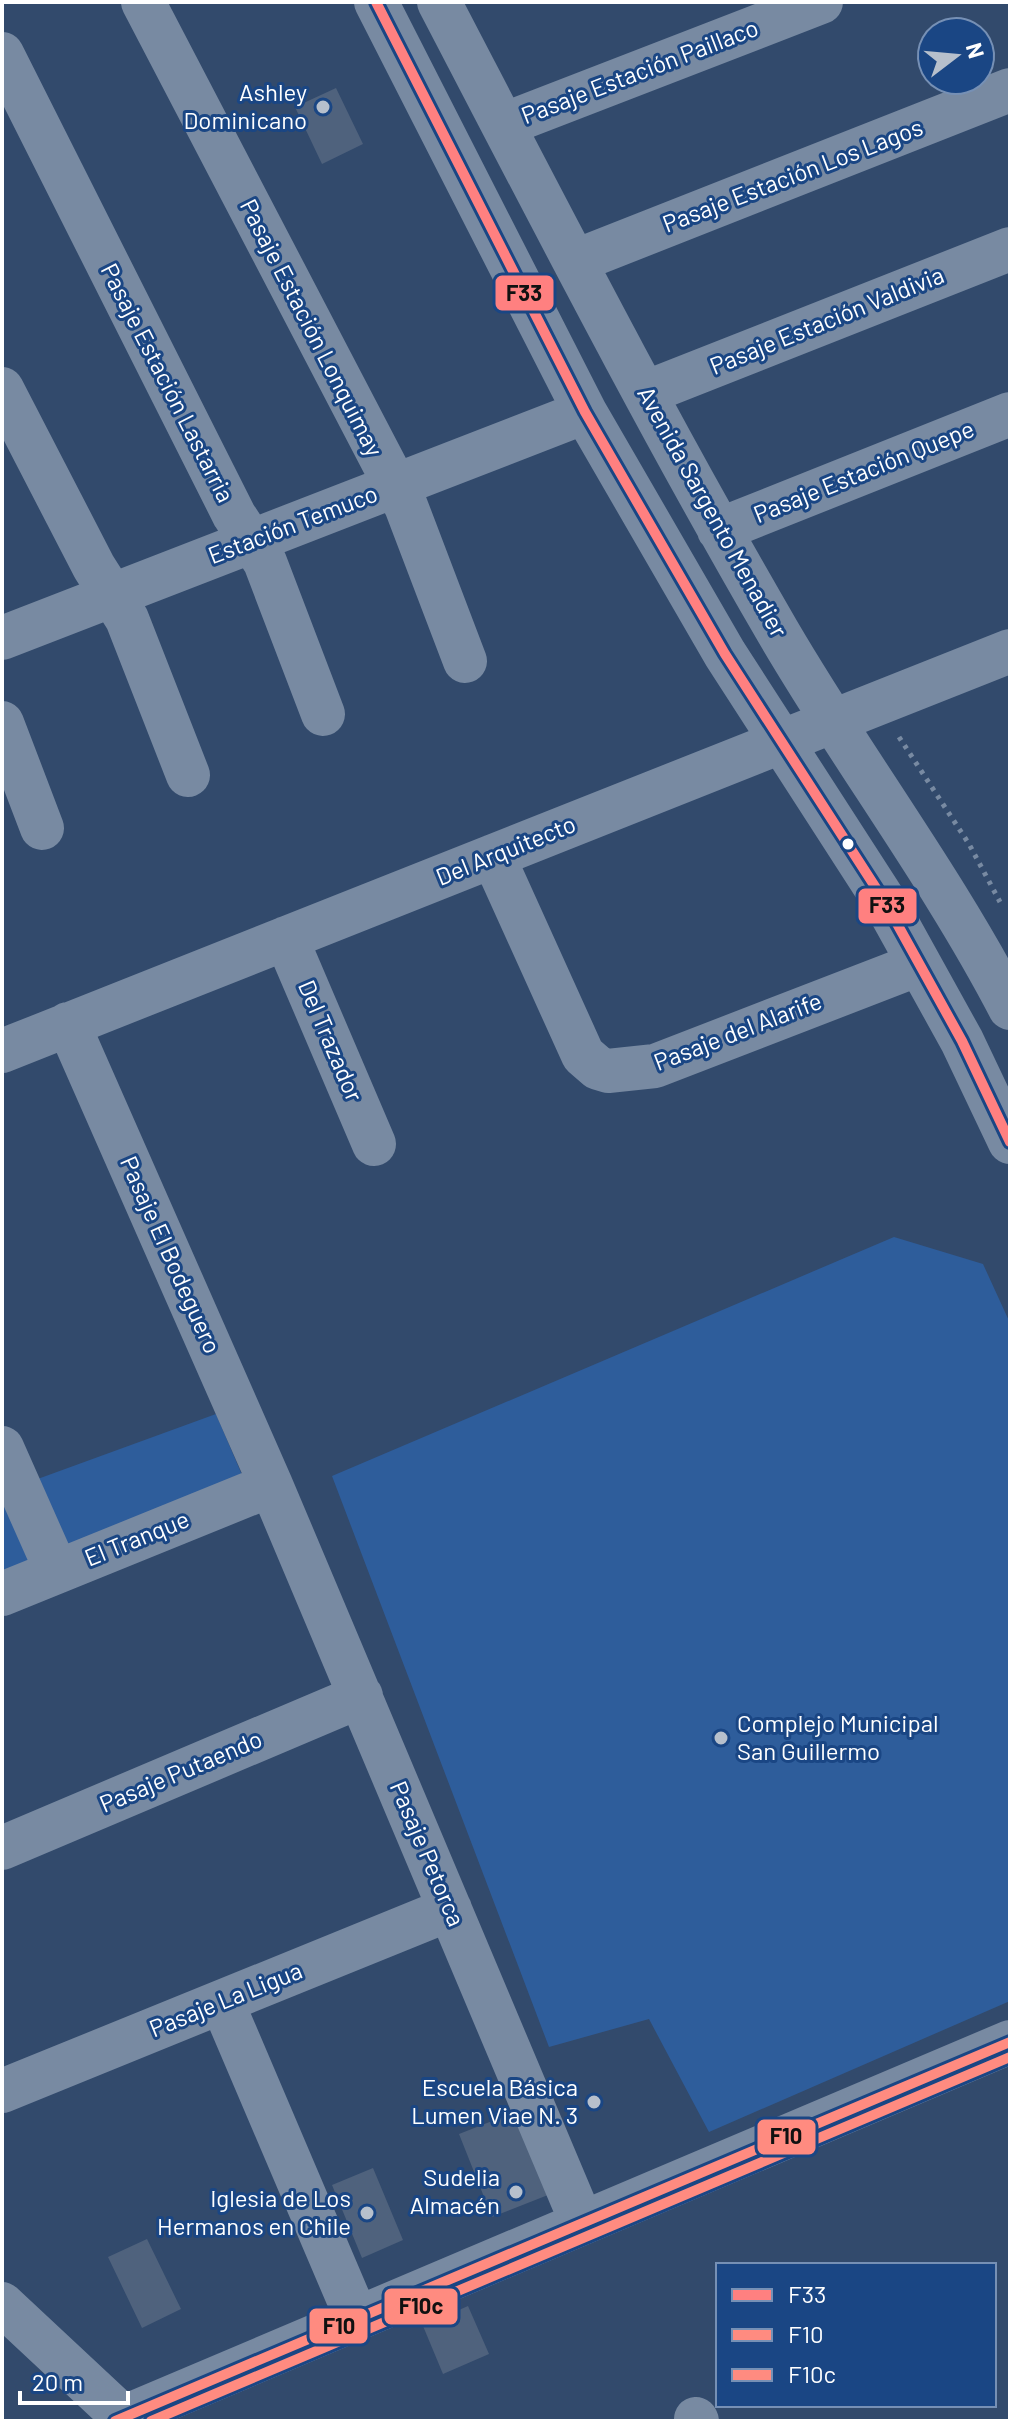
<svg xmlns="http://www.w3.org/2000/svg" width="1012" height="2423" font-family="Barlow,sans-serif">
<style>
.green{fill:#2e5d9b}
.building{fill:#4f627d}
.lines{fill:none;stroke-linecap:round;stroke-linejoin:round}
.path{stroke:#788aa2;stroke-width:5;stroke-dasharray:4 6;stroke-linecap:butt}
.minor{stroke:#788aa2;stroke-width:44}
.bus-1-casing{stroke:#1a4684;stroke-width:16}
.bus-2-casing{stroke:#1a4684;stroke-width:16}
.bus-3-casing{stroke:#1a4684;stroke-width:16}
.bus-1{stroke:#ff8080;stroke-width:10}
.bus-2{stroke:#ff8b80;stroke-width:10}
.bus-3{stroke:#ff8b80;stroke-width:10}
.poi-dot{fill:#b7c0cc;stroke:#1a4684;stroke-width:3}
.bus-dot{fill:#fff;stroke:#1a4684;stroke-width:3}
.labels{text-anchor:middle;stroke-width:6;stroke-linejoin:round;paint-order:stroke}
.street-label{font-size:24px;fill:#fff;stroke:#1a4684}
.poi-label{font-size:24px;fill:#fff;stroke:#1a4684;text-anchor:end}
.line-badge{stroke:#1a4684;stroke-width:3}
.pale-badge-label{font-size:22px;text-anchor:middle;font-weight:bold;fill:#111}
</style>
<rect width="100%" height="100%" fill="#324a6c"/>
<path class="green" d="M894,1237L983,1264L1010,1323V2001L709,2132L649,2019L549,2047L332,1476Z
M216,1414L242,1475L2,1572V1492Z"/>
<path class="building" d="M336,88L363,144L322,164L295,107Z
M515,2112L548,2195L492,2217L459,2134Z
M373,2168L403,2240L362,2258L332,2185Z
M147,2239L181,2309L142,2328L108,2257Z
M468,2306L489,2354L443,2374L423,2326Z"/>
<g class="lines">
<path class="path" d="M899,737L969,844L1000,902"/>
<path class="minor" d="M143,2L406,506L465,661
M376,2L585,412L725,654L885,902L962,1041L1010,1142
M439,2C549,213 658,426 778,632C852,759 942,877 1010,1008
M2,54L234,515L265,562L323,714
M503,125L821,2
M576,261L1010,90
M2,389L94,567L127,619L188,775
M645,393L1010,249
M719,530L1010,414
M2,638L585,412
M2,723L42,828
M493,856L583,1055L598,1068L608,1071L655,1066L919,964
M286,938L374,1144
M68,1024L271,1485L582,2223
M2,1051L1010,651
M2,1448L57,1572
M2,1594L271,1485
M2,1848L361,1696
M222,2002L357,2319
M2,2091L450,1909
M2,2304L123,2417
M696,2419L697,2421
M115,2421L1010,2042"/>
<defs>
<path id="bus-1" d="M376,2L585,412L725,654L885,902L962,1041L1010,1142"/>
<path id="bus-2" d="M115,2421L1010,2042"/>
<path id="bus-3" d="M151,2421L1010,2057"/>
</defs>
<use href="#bus-1" class="bus-1-casing"/>
<use href="#bus-2" class="bus-2-casing"/>
<use href="#bus-3" class="bus-3-casing"/>
<use href="#bus-1" class="bus-1"/>
<use href="#bus-2" class="bus-2"/>
<use href="#bus-3" class="bus-3"/>
</g>
<g class="poi-dot">
<circle cx="323" cy="107" r="8"/>
<circle cx="721" cy="1738" r="8"/>
<circle cx="594" cy="2102" r="8"/>
<circle cx="516" cy="2192" r="8"/>
<circle cx="367" cy="2213" r="8"/>
</g>
<circle class="bus-dot" cx="848" cy="844" r="7"/>
<g class="labels">
<g class="street-label">
<text transform="translate(640 72) rotate(-21)" y="8">Pasaje Estación Paillaco</text>
<text transform="translate(793 176) rotate(-21)" y="8">Pasaje Estación Los Lagos</text>
<text transform="translate(827 321) rotate(-22)" y="8">Pasaje Estación Valdivia</text>
<text transform="translate(311 328) rotate(63)" y="8">Pasaje Estación Lonquimay</text>
<text transform="translate(167 383) rotate(63)" y="8">Pasaje Estación Lastarria</text>
<text transform="translate(864 472) rotate(-22)" y="8">Pasaje Estación Quepe</text>
<text transform="translate(712 512) rotate(61)" y="8">Avenida Sargento Menadier</text>
<text transform="translate(293 525) rotate(-21)" y="8">Estación Temuco</text>
<text transform="translate(506 851) rotate(-22)" y="8">Del Arquitecto</text>
<text transform="translate(738 1032) rotate(-21)" y="8">Pasaje del Alarife</text>
<text transform="translate(330 1041) rotate(67)" y="8">Del Trazador</text>
<text transform="translate(170 1255) rotate(66)" y="8">Pasaje El Bodeguero</text>
<text transform="translate(137 1539) rotate(-22)" y="8">El Tranque</text>
<text transform="translate(181 1772) rotate(-23)" y="8">Pasaje Putaendo</text>
<text transform="translate(427 1854) rotate(67)" y="8">Pasaje Petorca</text>
<text transform="translate(226 2000) rotate(-22)" y="8">Pasaje La Ligua</text>
</g>
<g class="poi-label">
<text x="307" y="101">Ashley<tspan x="307" dy="28">Dominicano</tspan></text>
<text x="737" y="1732" text-anchor="start">Complejo Municipal<tspan x="737" dy="28">San Guillermo</tspan></text>
<text x="578" y="2096">Escuela Básica<tspan x="578" dy="28">Lumen Viae N. 3</tspan></text>
<text x="500" y="2186">Sudelia<tspan x="500" dy="28">Almacén</tspan></text>
<text x="351" y="2207">Iglesia de Los<tspan x="351" dy="28">Hermanos en Chile</tspan></text>
</g>
</g>
<g class="line-badge">
<rect x="494" y="274" width="61" height="38" rx="8" fill="#ff8080"/>
<rect x="857" y="887" width="61" height="38" rx="8" fill="#ff8080"/>
<rect x="756" y="2118" width="61" height="38" rx="8" fill="#ff8b80"/>
<rect x="383" y="2287" width="76" height="39" rx="8" fill="#ff8b80"/>
<rect x="308" y="2307" width="61" height="38" rx="8" fill="#ff8b80"/>
</g>
<g class="pale-badge-label">
<text x="524" y="301">F33</text>
<text x="887" y="913">F33</text>
<text x="786" y="2144">F10</text>
<text x="421" y="2314">F10c</text>
<text x="339" y="2334">F10</text>
</g>
<rect width="1012" height="2423" fill="none" stroke="#ffffff" stroke-width="8"/>
<rect x="716" y="2263" width="280" height="144" fill="#1a4684" stroke="#7690b5" stroke-width="2"/>
<rect x="732" y="2289" width="40" height="12" fill="#ff8080" stroke="#7690b5" stroke-width="2"/>
<text x="788" y="2303" font-size="24" fill="#ffffff">F33</text>
<rect x="732" y="2329" width="40" height="12" fill="#ff8b80" stroke="#7690b5" stroke-width="2"/>
<text x="788" y="2343" font-size="24" fill="#ffffff">F10</text>
<rect x="732" y="2369" width="40" height="12" fill="#ff8b80" stroke="#7690b5" stroke-width="2"/>
<text x="788" y="2383" font-size="24" fill="#ffffff">F10c</text>
<g transform="translate(956 56) rotate(74)"><circle r="38" fill="#1a4684" stroke="#7690b5" stroke-width="2"/>
<path d="M0-6L14 30L0 20L-14 30Z" fill="#b7c0cc"/>
<text y="-12" font-size="22" font-weight="bold" text-anchor="middle" fill="#ffffff">N</text>
</g>
<path d="M20 2391v12h108v-12" fill="none" stroke="#ffffff" stroke-width="4"/>
<text x="32" y="2391" font-size="24" fill="#ffffff" stroke="#1a4684" stroke-width="6" paint-order="stroke">20 m</text>
</svg>
